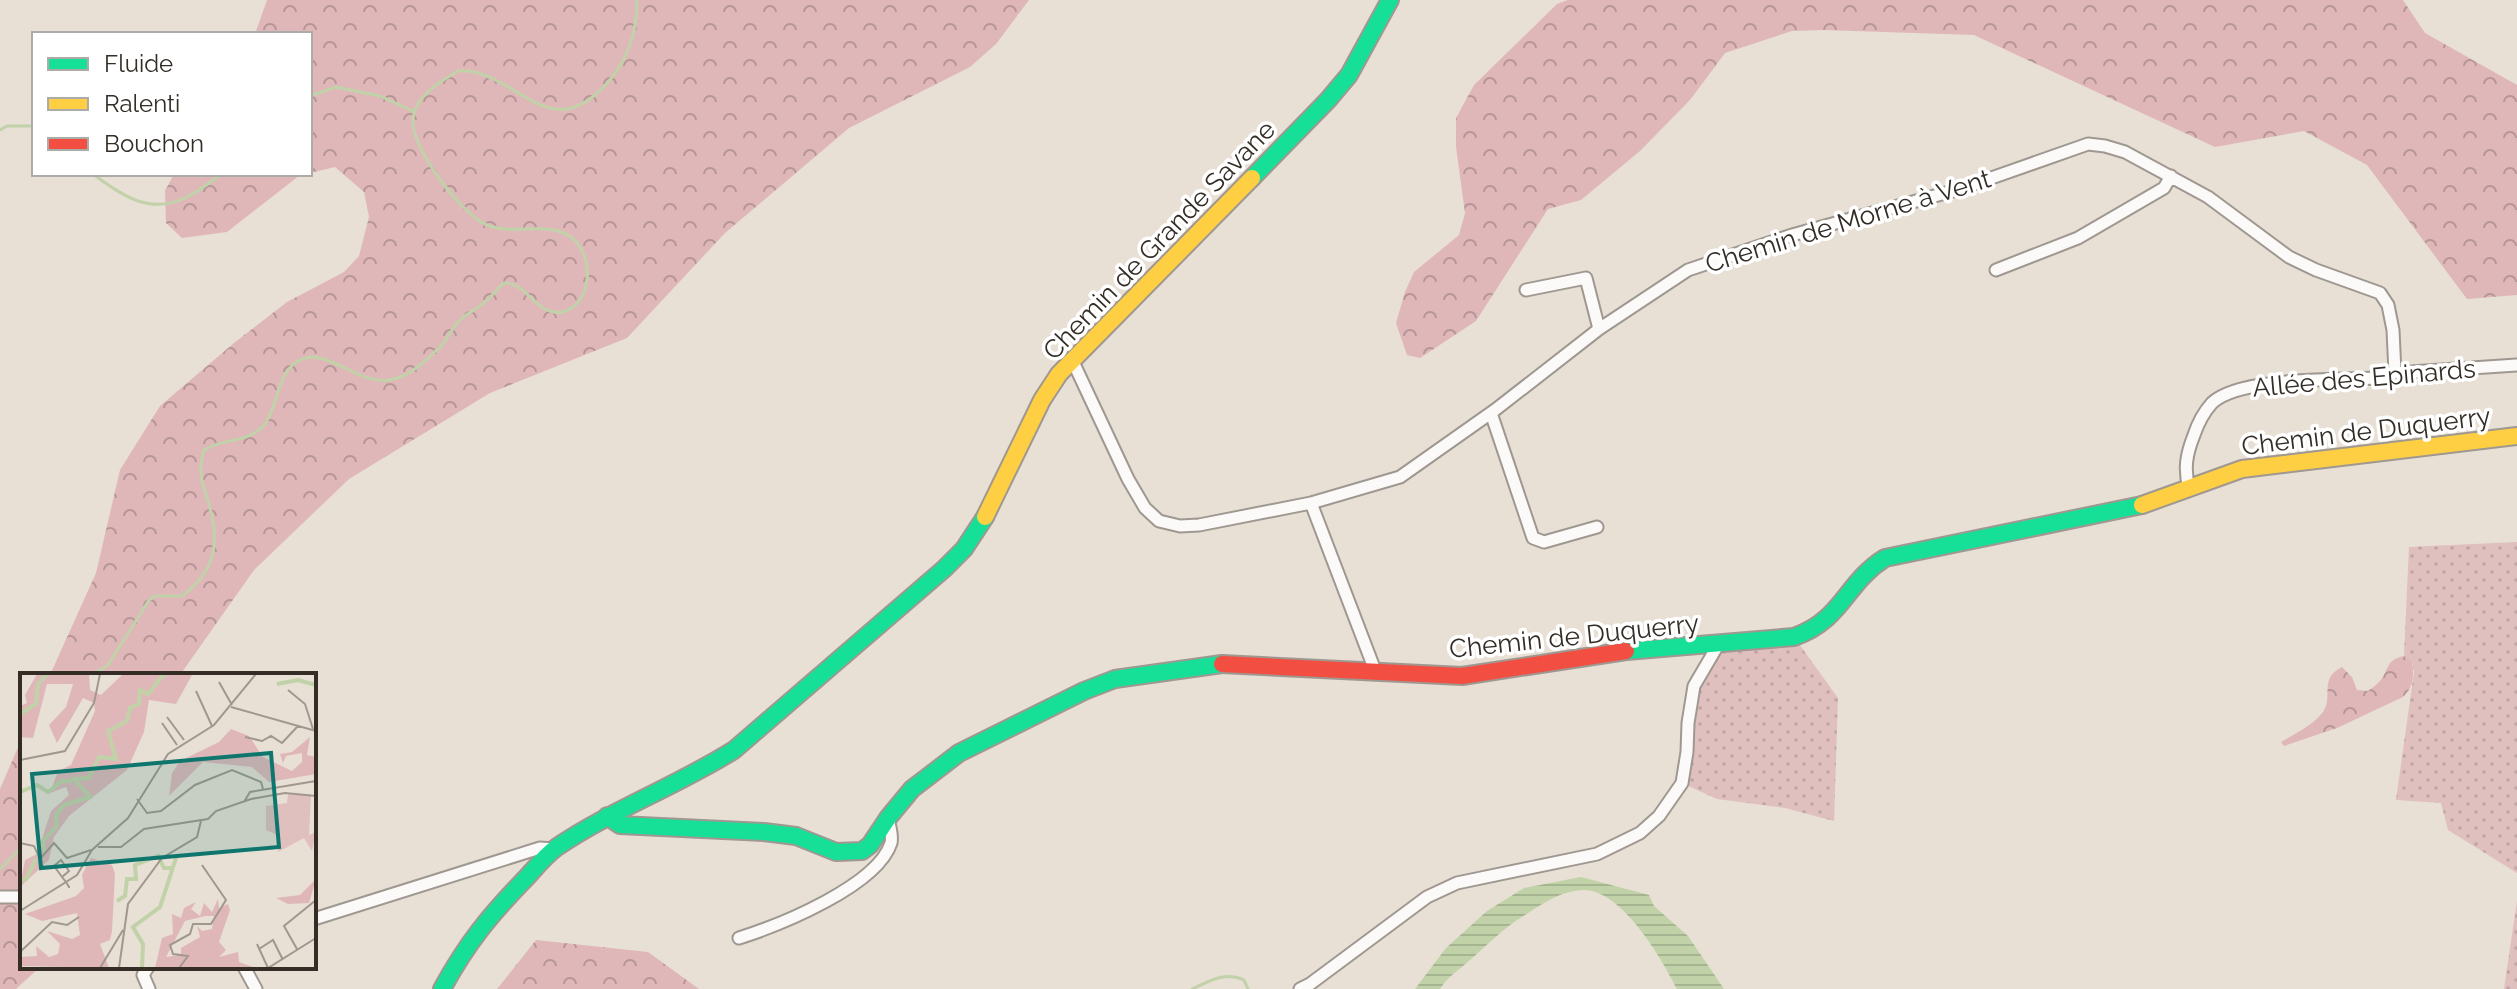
<svg xmlns="http://www.w3.org/2000/svg" width="2517" height="989" font-family="Raleway,sans-serif">
<style>
.grass{fill:url(#grass-dots)}
.forest{fill:url(#forest-crowns)}
.water{fill:url(#water-rules)}
.lines{fill:none;stroke-linecap:round;stroke-linejoin:round}
.stream{stroke:#c1d2a9;stroke-width:3}
.street-casing{stroke:#9f9891;stroke-width:15}
.fast-casing{stroke:#9f9891;stroke-width:20}
.slow-casing{stroke:#9f9891;stroke-width:20}
.jam-casing{stroke:#9f9891;stroke-width:20}
.street{stroke:#fcfaf9;stroke-width:11}
.fast{stroke:#16e098;stroke-width:16}
.slow{stroke:#ffcf43;stroke-width:16}
.jam{stroke:#f24e42;stroke-width:16}
.labels{text-anchor:middle;stroke-width:7;stroke-linejoin:round;paint-order:stroke}
.street-label{font-size:26px;fill:#332d26;stroke:#fff}
.inset-river{fill:none;stroke:#c1d2a9;stroke-width:4}
.inset-road{fill:none;stroke:#a0988f;stroke-width:2}
.view{fill:#0f766e;fill-opacity:0.15;stroke:#0f766e;stroke-width:4}
.inset-edge{fill:none;stroke:#332d26;stroke-width:4}
</style>
<defs>
<pattern id="grass-dots" width="8" height="8" patternUnits="userSpaceOnUse" patternTransform="scale(2)"><rect width="8" height="8" fill="#e0bfbf"/><path d="M2 2h.1M6 6h.1" fill="none" stroke="#c1a4a4" stroke-width="1.8" stroke-linecap="round"/></pattern>
<pattern id="forest-crowns" width="20" height="18" patternUnits="userSpaceOnUse" patternTransform="scale(2)"><rect width="20" height="18" fill="#e0b7b9"/><path d="M2 6a3 3 0 1 1 6 0M12 15a3 3 0 1 1 6 0" fill="none" stroke="#b69596"/></pattern>
<pattern id="water-rules" width="6" height="5" patternUnits="userSpaceOnUse" patternTransform="scale(2)"><rect width="6" height="5" fill="#c1d2a9"/><path d="M0 2.5h6" fill="none" stroke="#a6b591"/></pattern>
</defs>
<rect width="100%" height="100%" fill="#e8dfd5"/>
<path class="grass" d="M2517,542V873L2448,830L2441,803L2396,800L2414,672L2412,661L2404,656L2409,547Z
M1794,637L1838,698L1834,821L1785,808L1717,799L1682,783L1694,686L1718,645Z
M2517,901V989H2504Z"/>
<path class="forest" d="M267,0H1029L996,44L970,67L849,128L725,233L627,338L490,393L349,479L254,570L180,675H50L96,573L120,470L160,406L234,343L287,302L344,272L359,256L369,217L364,192L335,167L310,173V34H255Z
M1568,0H2403L2425,33L2517,85V295L2467,299L2367,165L2304,131L2215,147L1974,35L1824,30L1792,31L1725,53L1690,100L1640,151L1581,200L1548,209L1476,321L1420,358L1407,355L1396,323L1405,292L1414,272L1459,235L1465,213L1456,147V118L1474,85L1557,4Z
M174,174H305L300,175L227,232L182,238L166,223L165,191Z
M2404,656L2412,661C2414,675 2414,687 2403,697L2337,728L2284,746L2281,742C2296,733 2312,726 2323,712C2334,696 2318,679 2342,667L2352,677L2357,690L2368,691C2372,688 2376,685 2380,681C2390,669 2385,660 2404,656Z
M22,738V967H40L16,989H0V789Z
M536,940L648,952L699,989H497Z"/>
<path class="water" d="M1581,877L1649,895L1654,906L1688,936L1724,989H1677C1662,959 1622,890 1584,890C1559,890 1537,908 1517,920C1500,932 1486,946 1470,960C1459,970 1448,976 1440,989H1415L1446,948L1487,911L1524,888Z"/>
<g class="lines">
<path class="stream" d="M310,96L336,87L380,96L415,112
M0,130L7,126H34
M93,174C121,195 149,215 185,198C198,192 210,182 222,174
M92,675L108,665L149,600L155,596H182C212,574 220,548 211,512C205,487 196,477 204,450C223,438 249,443 264,425C279,406 276,374 298,361C327,345 357,386 390,380C409,377 427,360 440,347C448,338 453,326 462,318C470,312 480,307 487,300C493,295 498,288 504,283C527,282 537,317 562,312C594,305 594,253 571,237C547,220 513,236 487,225C462,215 409,146 413,118C416,95 441,81 458,71C516,67 548,152 609,81C629,58 637,30 637,0
M0,869L22,847
M1192,989C1210,981 1225,971 1244,980L1248,989"/>
<defs>
<path id="street" d="M1996,270L2078,238L2164,188L2171,176
M1526,290L1586,278L1599,329
M1071,361L1075,366L1128,479L1145,508L1159,521L1180,526L1199,525L1311,503L1400,477L1495,410L1599,329L1688,270L1792,235L1960,189L2088,144L2105,146L2125,152L2208,197L2289,257L2316,270L2380,293L2388,305L2393,330L2395,373
M1491,413L1533,538L1544,542L1597,527
M2189,489C2184,469 2186,455 2194,435C2198,423 2203,413 2212,403C2239,377 2338,380 2376,378L2395,373L2517,365
M1311,503L1376,673
M0,897H22
M314,919L540,848L554,849
M739,938C780,925 877,886 891,843C893,835 889,825 888,818
M148,967L143,975L149,989
M244,967L256,989
M1300,989L1310,984L1427,897L1457,883L1597,854L1640,833L1659,816L1682,783L1687,752L1688,723L1694,686L1718,645"/>
<path id="fast" d="M1252,178L1328,100L1349,75L1390,0
M1626,651L1794,637C1843,620 1845,583 1885,558L2142,505
M607,816L620,825L764,832L796,836L836,852L862,851L870,845L888,818L912,789L959,753L1084,691L1115,679L1222,664
M442,989C467,943 490,915 527,877C536,867 546,855 557,847C613,809 677,786 734,750L944,569L964,549L985,517"/>
<path id="slow" d="M2142,505L2242,469L2517,436
M985,517L1042,400L1059,374L1252,178"/>
<path id="jam" d="M1222,664L1462,676L1626,651"/>
</defs>
<use href="#street" class="street-casing"/>
<use href="#fast" class="fast-casing"/>
<use href="#slow" class="slow-casing"/>
<use href="#jam" class="jam-casing"/>
<use href="#street" class="street"/>
<use href="#fast" class="fast"/>
<use href="#slow" class="slow"/>
<use href="#jam" class="jam"/>
</g>
<g class="labels">
<g class="street-label">
<text transform="translate(1848 221) rotate(-17)" y="9">Chemin de Morne à Vent</text>
<text transform="translate(1159 240) rotate(-46)" y="9">Chemin de Grande Savane</text>
<text transform="translate(2364 378) rotate(-5)" y="9">Allée des Epinards</text>
<text transform="translate(2366 431) rotate(-7)" y="9">Chemin de Duquerry</text>
<text transform="translate(1574 636) rotate(-6)" y="9">Chemin de Duquerry</text>
</g>
</g>
<g transform="translate(20 673)">
<rect width="296" height="296" fill="#e8dfd5"/>
<path d="M268,121L291,123L289,162L296,159L292,178L284,165L258,179L259,163L246,157V133L267,130Z" fill="#e0bfbf"/>
<path d="M17,1H69L70,17L81,22L103,1L172,2L156,31L129,27L124,59L107,97L49,143L34,164L29,187L0,214L5,187L17,181L31,138L49,122L46,114L30,120L38,98L51,92L75,38L74,30L63,25L37,70L29,52L46,34L53,11H27L13,65L0,64V33L7,30L5,22ZM211,56L229,63L243,84L272,98L282,89V80L266,83L263,90L260,81L272,79L290,64L287,82L296,84V101L249,109L232,94L183,89L149,123L152,100L160,88L199,69ZM71,185L92,192L95,201L92,258L90,267L80,271L89,295L0,293V284L17,283L16,273L29,284L38,281L40,271L27,258L52,266L60,262L57,240L22,248L5,241L56,223L64,215L62,202ZM296,206L289,230L268,231L256,225L280,222ZM198,226L199,235L208,231L210,237L199,269L206,277L199,284L218,279L219,289L236,295H135L142,265L153,261L152,241L161,245L164,235L176,229L171,236L180,243L184,230L192,239ZM185,243H194L192,256L182,258L177,253L180,264L161,275V282L146,284L165,248Z" fill="#e0b7b9" fill-rule="evenodd"/>
<path class="inset-river" d="M257,11L278,7L296,12M0,41L16,31L18,11L27,1M0,119L17,112L28,119L42,108H52M24,178L22,169L37,153L36,142L44,132L70,124L54,106L69,105L79,84L96,86L88,58L107,48L110,35L119,31L120,17L128,21L144,1M0,207L6,206L16,186M97,228L105,223L107,206H116L115,192L138,183L144,195H152M122,295L123,271L113,254L140,234L157,182"/>
<path class="inset-road" d="M199,9L212,32M268,17L285,31L293,56M176,18L192,53M211,34L296,58M147,44L164,67M142,50L157,72M225,64L242,68L251,63L262,70L278,53M0,87L45,78L74,30L80,1M117,126L127,140L141,138L175,112L212,97L241,109L243,116M224,129L230,119L296,108M0,170L14,173L20,186L34,170L47,185L71,177M78,174H101L124,156L188,146L196,138L231,126L265,120L296,123M42,204L49,198L41,187L34,193L42,204L46,209L49,214H50M0,238L57,202L72,177L108,145L148,81L194,52L236,1M237,271L248,295L296,265M239,276L253,267L263,287M277,276L264,253L296,227M0,279L32,249L47,252L59,244M80,295L103,257M99,295L108,231L142,185L177,164L181,148M159,295L168,283L153,281L150,272L170,261L173,251H191L206,227L182,192"/>
<path class="view" d="M251,80L259,174L21,195L12,101Z"/>
<rect width="296" height="296" class="inset-edge"/>
</g>
<rect x="32" y="32" width="280" height="144" fill="#ffffff" stroke="#adaba8" stroke-width="2"/>
<rect x="48" y="58" width="40" height="12" fill="#16e098" stroke="#adaba8" stroke-width="2"/>
<text x="104" y="72" font-size="24" fill="#332d26">Fluide</text>
<rect x="48" y="98" width="40" height="12" fill="#ffcf43" stroke="#adaba8" stroke-width="2"/>
<text x="104" y="112" font-size="24" fill="#332d26">Ralenti</text>
<rect x="48" y="138" width="40" height="12" fill="#f24e42" stroke="#adaba8" stroke-width="2"/>
<text x="104" y="152" font-size="24" fill="#332d26">Bouchon</text>
</svg>
